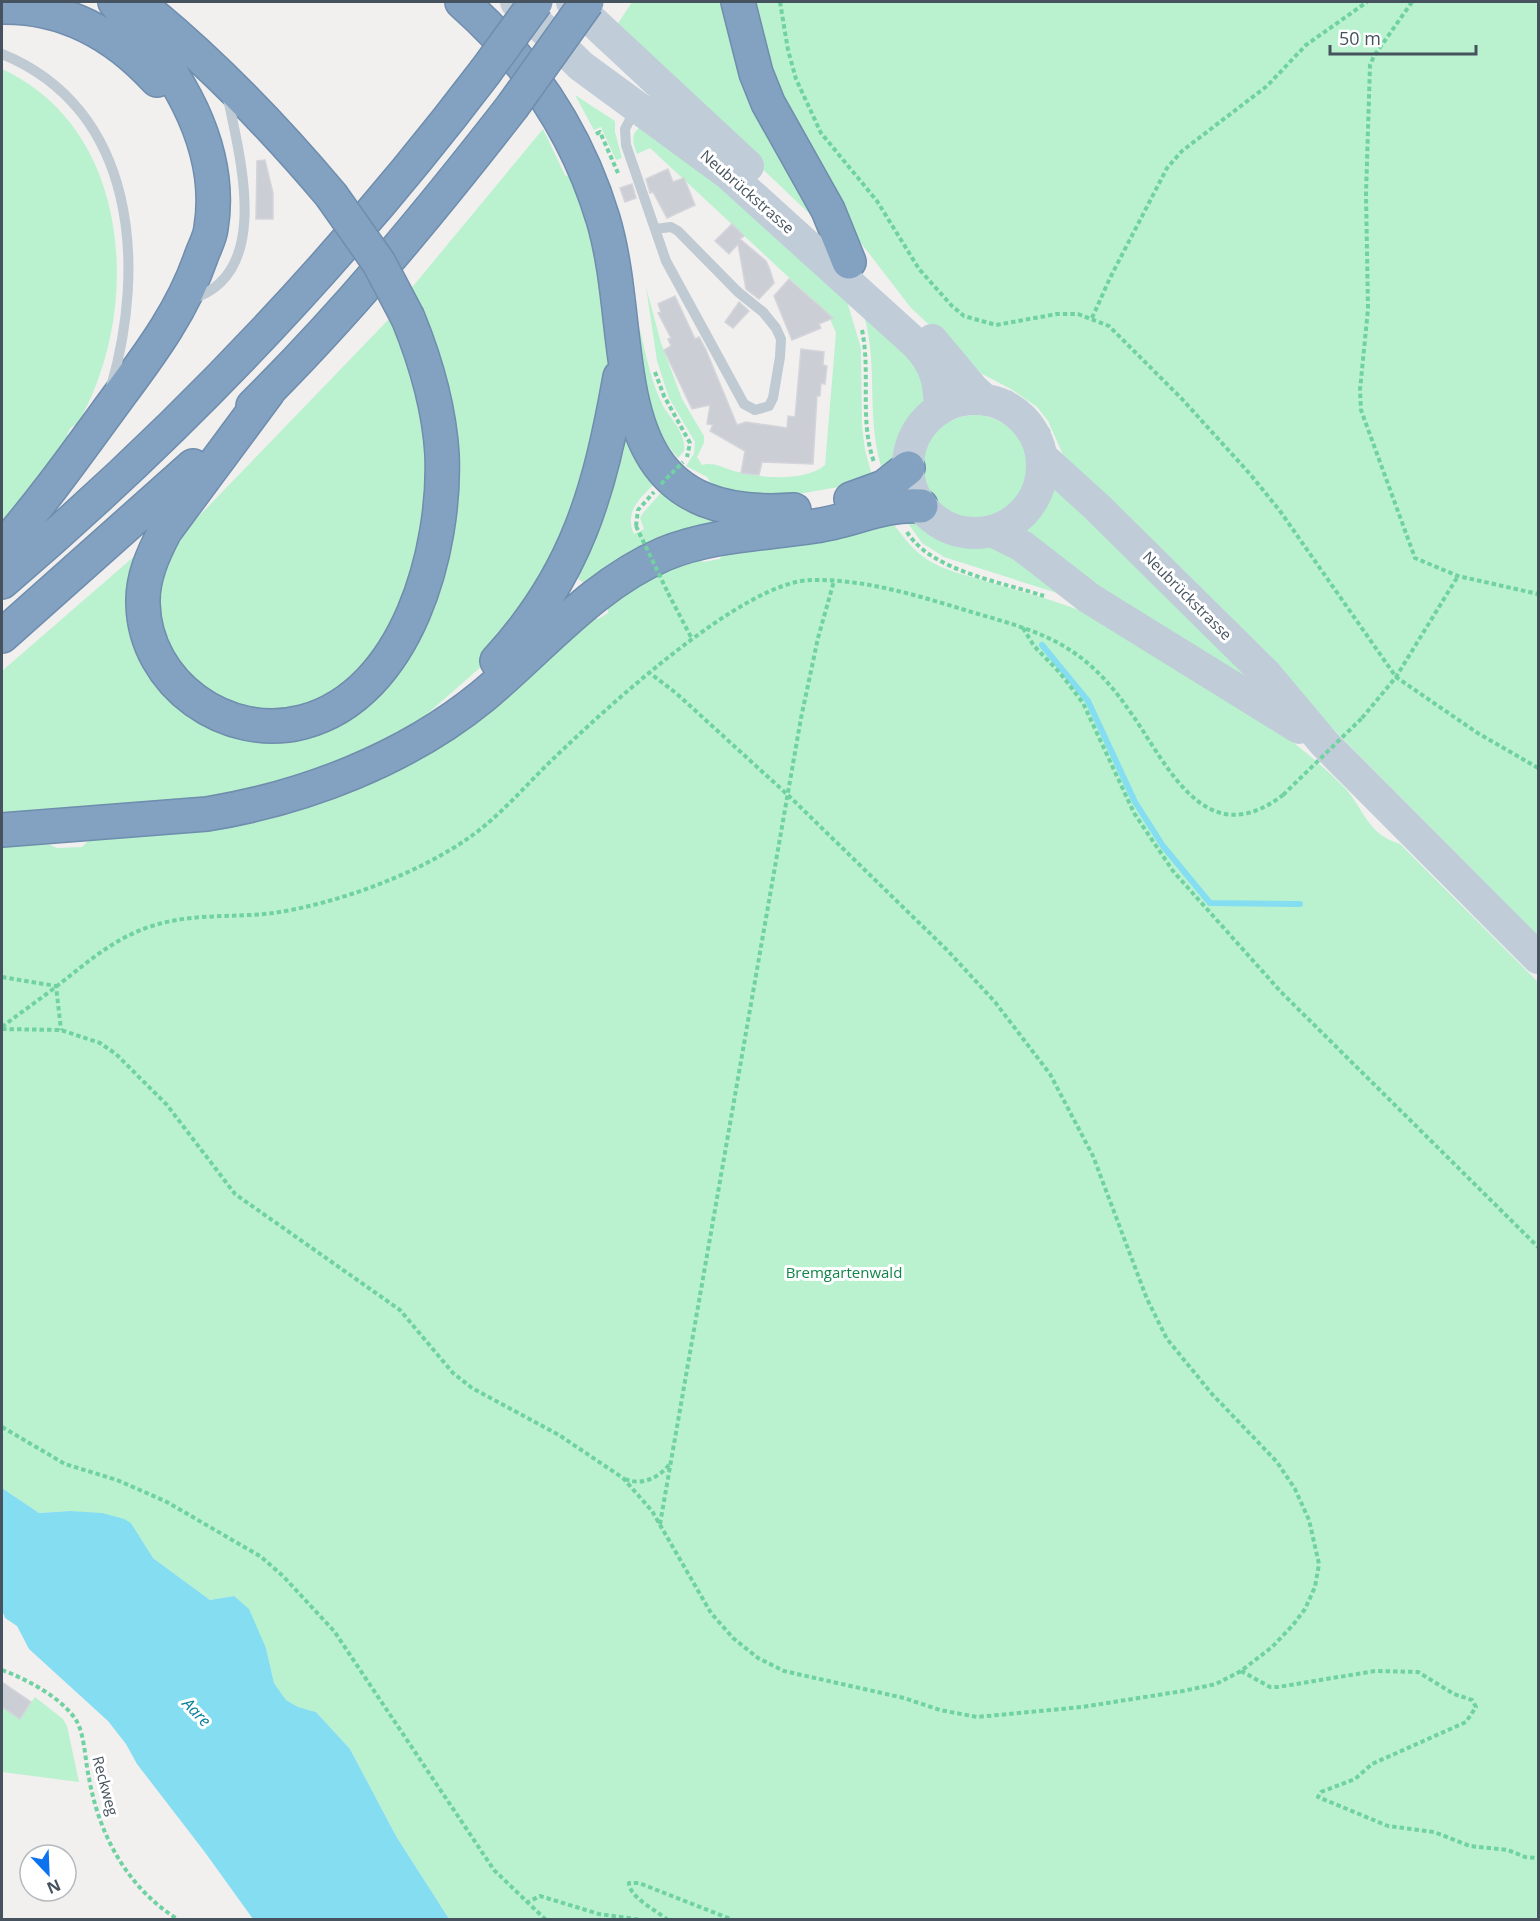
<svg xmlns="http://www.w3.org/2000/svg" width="1540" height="1921" font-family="'Open Sans',sans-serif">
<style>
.green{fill:#baf2cf}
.water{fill:#85ddf2}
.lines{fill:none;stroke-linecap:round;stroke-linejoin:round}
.stream{stroke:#85ddf2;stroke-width:6}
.building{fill:#cbced4;stroke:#d3d5db;stroke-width:1.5}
.motorway-casing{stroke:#6f8dad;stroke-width:36}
.path{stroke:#70d2a1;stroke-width:4;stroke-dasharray:4.5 3;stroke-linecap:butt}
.service{stroke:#bfcad2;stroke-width:10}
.secondary{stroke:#c0cdd9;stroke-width:32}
.motorway{stroke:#83a2c1;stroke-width:33}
.motorway-bridge-casing{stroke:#6f8dad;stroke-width:36;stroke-linecap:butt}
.path-bridge{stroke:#70d2a1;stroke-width:4;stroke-dasharray:4.5 3;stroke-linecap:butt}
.motorway-bridge{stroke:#83a2c1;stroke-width:33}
.labels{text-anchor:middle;stroke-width:6;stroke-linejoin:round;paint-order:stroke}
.street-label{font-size:15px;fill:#46535e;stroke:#fff}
.park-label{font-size:15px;fill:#118549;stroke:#fff}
.water-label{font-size:16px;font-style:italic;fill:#057e9c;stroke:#fff}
</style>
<rect width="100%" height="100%" fill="#f2efef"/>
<path class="green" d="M632,2H731L816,220L615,28Z
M749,2H1538V936L1064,457L1048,421L1037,407L1011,389L982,374L911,308L851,230L783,102Z
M2,69C126,126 141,291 88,404C85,409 81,420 77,424C74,426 72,426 70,429C66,435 67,440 64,445C46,473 23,498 2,523Z
M575,95L615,121V132L622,158L616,160L601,127L594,130Z
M651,127L846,298L861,348L862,426L865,450L872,476L839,487L780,497L735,493L712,485L707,477L686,466L694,454L695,442L669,398L657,361L646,287L661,343L682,399L704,436V443L697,457L702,465C714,461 727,470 738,472C762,478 805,482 825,465L836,333L828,314L650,148L637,154C633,143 630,135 640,127Z
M543,129L565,175L573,179L585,210L608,320L609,370L573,530L483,665L425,716L361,754L246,795L2,817V671L138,553L180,699L327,721L438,565L409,291Z
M864,316L923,359L925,408L907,434L900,457L883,472C865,421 879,367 864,316Z
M390,318C406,353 419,391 425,430C438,524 400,683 294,708C226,724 152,662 159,592C162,562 178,539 198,517Z
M637,328L640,330C646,355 651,382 663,406C671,419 687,435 684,451L678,458C645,421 643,376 637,328Z
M621,411L658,480C643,496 623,510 634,534L644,529L640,518L643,513L666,487L729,513L718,526L664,536L588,585L578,579L604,517L624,451L619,437Z
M923 467a52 52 0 1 1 104 0a52 52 0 1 1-104 0Z
M1059,481L1257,687L1021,537V526L1040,506L1048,486Z
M905,519L917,521L955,541L994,544L1060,594L944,557L922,543Z
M891,521C902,535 912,550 928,560C944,570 961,574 979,579C1022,593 1072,602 1111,626C1191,674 1275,719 1342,785C1365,808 1365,833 1400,844L1538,982V1919H449L396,1836L350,1749L316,1712L298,1707L286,1700L274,1683L266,1648L234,1596L210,1600L153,1558L131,1523L70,1511L39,1513L2,1488V842L39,840L57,848L82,847L93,836L269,819L311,807L380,780L421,756L587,616L598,619L608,613V606L625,588L697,556L703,562L720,559L723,550C783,545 834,542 891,521Z
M35,1697L63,1719L67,1726L79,1782L2,1772V1707L20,1718Z"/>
<path class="water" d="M2,1488L39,1513L70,1511L102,1513L124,1519L131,1523L153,1558L210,1600L234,1596L249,1609L266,1648L274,1683L286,1700L298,1707L316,1712L350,1749L396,1836L449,1919H253L204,1851L137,1764L126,1744L108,1721L29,1649L17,1626L5,1618L2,1610Z"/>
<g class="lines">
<path class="stream" d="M1042,645L1088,701L1135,802L1163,846L1210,903L1300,904"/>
</g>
<path class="building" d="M265,160L273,193V219H256L257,161Z
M668,169L673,182L684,178L695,205L667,218L653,192L650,193L646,179Z
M632,184L636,198L625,202L620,188Z
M732,224L744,236L740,239L766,261L770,270L774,283L759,299L746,289L738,244L729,254L715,241Z
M789,279L833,318L819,324L821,328L792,340L774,296Z
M675,296L695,339L699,337L706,350L737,425L746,422L787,428L788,416L795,417L801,349L824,352L823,365L827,366L825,384L821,383L820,396H817L813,464L762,462L759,475L741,473L745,451L710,431L713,425L707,424L710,405L692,409L664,350L671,346L668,339L671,338L658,313L661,312L658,304Z
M739,302L749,311L733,328L725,322Z
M2,1682L31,1702L20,1719L2,1707Z"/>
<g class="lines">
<defs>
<path id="motorway" d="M137,2C208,59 272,125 331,195
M462,2C529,61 577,133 603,219C641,346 591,525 794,510
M738,2L756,73L768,103L828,210L849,262
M2,7C64,6 116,35 157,80
M268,392L165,531C153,554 142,578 143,604C145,684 227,742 303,722C408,694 446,549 442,454C439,406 426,362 408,318
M253,406C347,313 431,211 512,107
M851,499L884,487L908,468
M2,548C45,499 82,446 121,393C153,350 183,309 201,257C204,248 210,238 211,228C225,142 170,61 115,2
M2,582C181,429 342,260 485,72
M2,636L193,466
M497,661C577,574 600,490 620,377
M2,830L207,814C305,798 406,759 483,696C542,647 592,585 664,554C713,534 764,534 815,526C852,521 884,503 921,506"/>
</defs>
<use href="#motorway" class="motorway-casing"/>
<path class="path" d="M780,2L788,50L796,79L821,133L877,201L919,269L952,306L964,316L996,325L1057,314H1078L1109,326L1182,399L1250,474L1280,511L1396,677L1476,732L1538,768
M1412,2L1374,56L1370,65L1366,194L1368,309L1360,390L1361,410L1415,558L1458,576L1538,594
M596,134L600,132L618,173
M1092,318L1110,278L1167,168L1182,151L1267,86L1306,45L1367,2
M862,330C871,373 859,420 874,462
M655,372L664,396L690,443L687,457
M1009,392L1034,412L1050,433
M636,526L638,510L654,492
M907,532C931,571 1002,582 1044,596
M668,593L692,639
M1023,628L1034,646L1060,673L1083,703L1134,813L1173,871L1281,992L1538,1247
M1362,718L1396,677L1458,576
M2,977L56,986L61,1030
M2,1027C20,1013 39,1000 57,986C88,962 114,938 152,926C191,913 233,918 273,913C336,904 418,874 470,837C501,815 525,786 553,759C603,711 744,580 812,580C867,579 922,597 975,613C1009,623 1044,632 1073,652C1094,666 1112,686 1126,706C1165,758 1202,857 1283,795
M2,1029L61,1030L100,1043L116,1054L167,1105L235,1194L400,1310L453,1373L472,1388L559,1435L623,1478L652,1511L711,1613L733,1638L758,1658L784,1671L904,1698L940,1710L977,1717L1082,1707L1183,1691L1216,1684L1241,1671L1272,1647L1293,1625L1305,1609L1315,1587L1319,1564L1309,1520L1295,1489L1277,1462L1212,1394L1167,1339L1147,1299L1093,1156L1050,1074L995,1002L948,951L789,796L676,693L651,674
M2,1427L65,1464L117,1480L165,1501L260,1556L283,1576L334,1631L494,1870L546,1920
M625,1479C642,1486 658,1478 669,1465
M660,1524L801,718L818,638L834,581
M2,1670C26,1679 61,1697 76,1720C85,1735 85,1761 89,1778C99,1835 128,1889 179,1920
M1241,1671L1270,1687H1278L1375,1671L1418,1672L1454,1694L1472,1700L1476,1707L1466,1722L1372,1764L1355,1779L1321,1792L1318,1797L1388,1826L1434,1832L1470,1846L1508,1850L1525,1857L1538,1858
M526,1903L540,1896L599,1914L642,1920
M668,1920C657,1911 629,1897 629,1883H639L733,1920"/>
<path class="service" d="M2,54C137,109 146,266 111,387
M635,110L625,129L626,145L666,261L744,404L755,410L769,406L773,398L780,357L781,339L776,328L763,312L738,292L678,231L671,227L655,229
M191,299C274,275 239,154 227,94"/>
<path class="secondary" d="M516,2L581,66L727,173L916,344C936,365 939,381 940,409
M572,2L748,166
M932,340L973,389L985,400
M908 466a67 67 0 1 1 134 0a67 67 0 1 1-134 0Z
M1042,457L1097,507L1266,674L1324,743L1538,958
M992,531L1022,546L1089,598L1299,728"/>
<use href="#motorway" class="motorway"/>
<defs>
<path id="motorway-bridge" d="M485,72L536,2
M512,107L587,2
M331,195L379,263L408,318"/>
</defs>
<use href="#motorway-bridge" class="motorway-bridge-casing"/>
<path class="path-bridge" d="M661,484L683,462
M636,526L668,593
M1283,795L1362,718"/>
<use href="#motorway-bridge" class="motorway-bridge"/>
</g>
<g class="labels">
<g class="street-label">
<text transform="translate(747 192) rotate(41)" y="5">Neubrückstrasse</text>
<text transform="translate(1187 596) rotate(45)" y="5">Neubrückstrasse</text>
<text transform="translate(105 1786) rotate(75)" y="5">Reckweg</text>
</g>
<g class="park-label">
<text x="844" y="1278">Bremgartenwald</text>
</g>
<g class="water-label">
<text transform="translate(197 1712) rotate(46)" y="6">Aare</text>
</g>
</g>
<rect width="1540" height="1921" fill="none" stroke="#46535e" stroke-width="6"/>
<g transform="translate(48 1873) rotate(157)"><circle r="28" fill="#ffffff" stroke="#b5babf" stroke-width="1.5"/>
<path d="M0-4.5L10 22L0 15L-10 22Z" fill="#0d72ee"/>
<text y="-9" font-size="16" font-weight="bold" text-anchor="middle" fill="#46535e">N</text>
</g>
<path d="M1330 45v9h146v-9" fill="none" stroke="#46535e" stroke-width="3"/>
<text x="1339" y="45" font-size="18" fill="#46535e" stroke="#ffffff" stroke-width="4.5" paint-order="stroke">50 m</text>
</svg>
